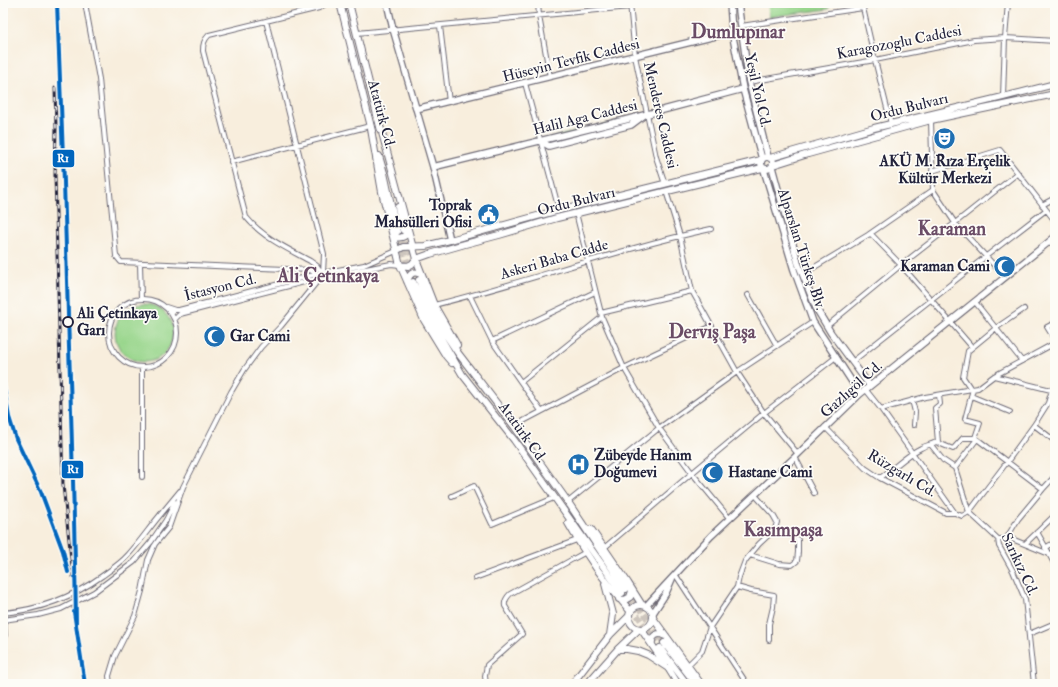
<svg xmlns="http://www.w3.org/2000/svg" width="1058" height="687" font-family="'IM FELL Double Pica',serif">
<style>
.green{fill:#99d68c;stroke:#5e7c64}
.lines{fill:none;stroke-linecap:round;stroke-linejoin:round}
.primary-tunnel{stroke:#cdc5bd;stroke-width:6;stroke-dasharray:6 3;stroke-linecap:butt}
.street-casing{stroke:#6d6974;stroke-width:6}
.secondary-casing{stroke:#6d6974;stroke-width:8}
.primary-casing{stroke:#6d6974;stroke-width:8}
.street{stroke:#fff;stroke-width:4}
.secondary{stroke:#fff;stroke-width:5.5}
.primary{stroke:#fff;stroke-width:6}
.rail-casing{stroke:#22223b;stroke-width:3}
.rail{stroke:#fdfcf7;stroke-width:1.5;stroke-dasharray:4.5;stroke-linecap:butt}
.street-bridge-casing{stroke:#6d6974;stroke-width:6;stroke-linecap:butt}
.street-bridge{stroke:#fff;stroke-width:4}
.rail-1-casing{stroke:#fdfcf7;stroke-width:7}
.rail-1{stroke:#0065bd;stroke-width:4}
.stop-dot{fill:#fdfcf7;stroke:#22223b;stroke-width:2}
.labels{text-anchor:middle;stroke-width:3.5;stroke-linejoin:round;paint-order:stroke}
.street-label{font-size:15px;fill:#22223b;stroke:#fdfcf7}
.poi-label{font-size:15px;font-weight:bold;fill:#22223b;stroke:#fdfcf7;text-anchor:start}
.stop-label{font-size:15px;font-weight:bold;fill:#22223b;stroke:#fdfcf7;text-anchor:start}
.district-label{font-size:19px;font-weight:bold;fill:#6a4c66;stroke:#fdfcf7}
.line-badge{stroke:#fdfcf7;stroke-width:1.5}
.badge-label{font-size:11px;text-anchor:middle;font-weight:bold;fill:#fff}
</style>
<rect width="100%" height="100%" fill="#fdfcf7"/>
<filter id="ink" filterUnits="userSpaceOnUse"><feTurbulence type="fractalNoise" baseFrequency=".025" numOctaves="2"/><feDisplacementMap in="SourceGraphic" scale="8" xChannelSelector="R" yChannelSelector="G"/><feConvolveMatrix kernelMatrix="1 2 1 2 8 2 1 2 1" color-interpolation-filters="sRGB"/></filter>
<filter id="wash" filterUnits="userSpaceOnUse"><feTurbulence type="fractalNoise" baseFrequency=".012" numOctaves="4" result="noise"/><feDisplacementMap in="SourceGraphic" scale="16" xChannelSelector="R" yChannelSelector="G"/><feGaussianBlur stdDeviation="0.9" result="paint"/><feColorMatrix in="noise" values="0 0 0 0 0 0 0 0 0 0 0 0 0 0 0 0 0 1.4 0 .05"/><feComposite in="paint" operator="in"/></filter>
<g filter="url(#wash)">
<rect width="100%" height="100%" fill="#f8eedd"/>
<path class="green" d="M768,3H828L829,9L769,17Z
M625,120L626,127L550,145L548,138Z
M115 333a29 29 0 1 1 58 0a29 29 0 1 1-58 0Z"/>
</g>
<g filter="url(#ink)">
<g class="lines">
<path class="primary-tunnel" d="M404,232L418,276
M398,233L412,278
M629,592L664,643
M622,593L660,648"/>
<defs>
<path id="street" d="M85,3L99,79L116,256L121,262L310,270L317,274L320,278L281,326L261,347L244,370L231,392L183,487L169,527L155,544L148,560L142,591L135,616L115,656L109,676L110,684
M538,3L539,16L550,77
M630,3L635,56L656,157L665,184
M864,3L863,8L875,60L891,124
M266,21L324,254L323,273
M440,26L449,102
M741,26L863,8
M357,33L630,7
M749,82L875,60L974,40L1005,38L1055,41
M525,83L559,210
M1003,97L1005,38L1008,3
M931,120L933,190L955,223L1005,277
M231,162L370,126
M932,171L1000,150L1055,221
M666,191L680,236L692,291L737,372L764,413L798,454
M1042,205L1055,198
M576,213L602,317L624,368L659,428L692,473L730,519
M871,234L901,265L972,347
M140,263L141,299
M322,273L317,266L310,261C288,249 262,237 246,217L203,51C203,44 204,40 209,35L319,8L327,3
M803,274L868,235L933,190
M748,295L777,346
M470,296L492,341L541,411
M109 333a34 34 0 1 1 68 0a34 34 0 1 1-68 0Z
M975,302L1022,361
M434,305C527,282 617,249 711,229
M166,307L175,310H179L317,274L364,265L396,251
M601,313L692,291
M175,319L180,314L320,278L391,264L400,265
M1055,323L1047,327L1055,340
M827,326L901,265L955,223L1018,173
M492,341L595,292
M852,362L985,257L1046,210
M142,367V477
M994,376L1055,343
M521,382L602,317
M971,389L963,377L968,351L996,328L1024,309
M973,389L965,419L980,423L975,438
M866,390L881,409L955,513L962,516L969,512L1007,462L1034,425L1048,403L1052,390
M971,396L1010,412
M912,400L915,412L914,425
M881,409L925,397L978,388L994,376L1055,391
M1034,425L1055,441
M514,426L624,368L712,326
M825,427L865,468L880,478L946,513H955
M938,442L935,408L940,404L939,395
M931,445L943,460L955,468L969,512L998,539L999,546L1013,571L1025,599L1034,684
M795,457L814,493
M955,468L977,439
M880,478C893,469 908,454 921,448C926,445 931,445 936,442L953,449L963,438H975L977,439L1043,489
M755,495L773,515L777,522L775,529
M452,496L474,486L492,524L554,498
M568,502L659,428L737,372L813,322
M161,514L180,491
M166,520L175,502
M1037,532L1049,553
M998,539H1012L1049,554L1055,565
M1006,539L1018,519L1043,489L1055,476
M1025,544L1055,515
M604,548L692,473L764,413L836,357
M1045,548L1055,542
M750,555L779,564L792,565L797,561L798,552V540C792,534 783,533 775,529
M675,574L747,684
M475,578L577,540
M737,587L751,591L774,595L773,607L769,624V640
M3,605L5,635L3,638
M1029,634L1055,623
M688,665L702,651L710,627L737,587L739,577L745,561L759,544L775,529
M486,684L485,676L487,665L522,634L505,606C504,601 506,598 510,594L573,559L586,552"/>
<path id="secondary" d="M387,3L393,29L433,167L450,240
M730,3L732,32L743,89L762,159
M738,3L741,26L749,82L768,157
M416,109L732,32
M540,141L549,146L631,125L643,116
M433,167L625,120L743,89
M772,167L798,263L816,308L831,333L870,386
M764,170L794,270L813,322L860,394
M646,606L711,536L795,457L860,394L1055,237
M653,613L666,593L672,579"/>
<path id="primary" d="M340,3L372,131
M349,3L381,131
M371,129L382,192L400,265L424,320L446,356L452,363
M381,129L416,259L434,305L457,345
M379,156L384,173L397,232
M761 163a6 6 0 1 1 12 0a6 6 0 1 1-12 0Z
M770,158L874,128L1003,97L1055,84
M773,165L808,154L931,120L1055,94
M398,207L403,230
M393,236C400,239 404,238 408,232
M396,251L403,247L425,246L450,240L559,210L761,160
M400,265L408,266L412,264L416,259L430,254L465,244L499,235L557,218L762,168
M419,280L427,300L440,326L458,353L514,426L568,502L626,589
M407,281C410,273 414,270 422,275
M413,282L432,323L462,374L514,440L622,593
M568,523C585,554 608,586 631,612
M591,529L628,583L642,605
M605,584L613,614L610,635
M619,599L625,600L630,597L632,591
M629 617a12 12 0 1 1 24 0a12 12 0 1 1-24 0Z
M653,618L701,684
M641,629L665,664
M664,643L696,684
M652,645C651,639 654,634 660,634C662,634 664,636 666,636
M660,648L687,684
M618,649H627L638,651L648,655L668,668L678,684
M572,684L610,635L630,615
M587,684L618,649L639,629"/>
</defs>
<use href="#street" class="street-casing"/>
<use href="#secondary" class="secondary-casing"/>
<use href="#primary" class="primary-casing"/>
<use href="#street" class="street"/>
<use href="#secondary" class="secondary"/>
<use href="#primary" class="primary"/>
<defs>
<path id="rail" d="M55,88L56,128L55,175L63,485L73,577
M63,140L73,484
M73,607L76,625"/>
</defs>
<use href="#rail" class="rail-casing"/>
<use href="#rail" class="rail"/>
<defs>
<path id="street-bridge" d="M3,613C39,610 73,597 102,576C112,569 121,563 128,555C140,542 150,527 161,514
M3,620L38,615L61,609L94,592L134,562L151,542L166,520"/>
</defs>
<use href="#street-bridge" class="street-bridge-casing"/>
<use href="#street-bridge" class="street-bridge"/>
<defs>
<path id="rail-1" d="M57,3C62,118 66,232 69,347C72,440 75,532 76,625
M3,384L9,417L16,439L41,492L63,551L68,572
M74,612L85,684"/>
</defs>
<use href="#rail-1" class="rail-1-casing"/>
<use href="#rail-1" class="rail-1"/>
</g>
</g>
<defs>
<symbol id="theatre-disc" viewBox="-11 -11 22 22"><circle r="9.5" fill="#1f6fb2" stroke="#fdfcf7"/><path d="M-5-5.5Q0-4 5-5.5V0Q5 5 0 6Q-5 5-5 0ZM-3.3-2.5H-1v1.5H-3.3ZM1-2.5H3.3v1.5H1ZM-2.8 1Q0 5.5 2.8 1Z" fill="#fff"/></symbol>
<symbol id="civic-disc" viewBox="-11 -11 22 22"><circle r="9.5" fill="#1f6fb2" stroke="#fdfcf7"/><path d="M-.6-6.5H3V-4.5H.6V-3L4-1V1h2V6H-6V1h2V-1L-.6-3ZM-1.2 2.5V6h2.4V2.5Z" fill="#fff"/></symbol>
<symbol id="mosque-disc" viewBox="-11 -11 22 22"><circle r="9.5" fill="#1f6fb2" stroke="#fdfcf7"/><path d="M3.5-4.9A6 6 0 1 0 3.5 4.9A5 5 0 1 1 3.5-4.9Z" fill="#fff"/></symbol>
<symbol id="hospital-disc" viewBox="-11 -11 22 22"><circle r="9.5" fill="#1f6fb2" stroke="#fdfcf7"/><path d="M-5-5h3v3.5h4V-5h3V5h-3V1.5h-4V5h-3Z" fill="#fff"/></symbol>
</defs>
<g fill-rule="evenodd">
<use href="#theatre-disc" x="932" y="126" width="25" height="25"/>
<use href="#civic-disc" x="476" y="202" width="25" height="25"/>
<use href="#mosque-disc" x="992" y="254" width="25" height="25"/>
<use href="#mosque-disc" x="202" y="324" width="25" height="25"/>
<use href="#hospital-disc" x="566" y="452" width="25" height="25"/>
<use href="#mosque-disc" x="700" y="460" width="25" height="25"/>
</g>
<circle class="stop-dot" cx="68" cy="322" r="5"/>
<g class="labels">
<g class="street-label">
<text transform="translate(899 42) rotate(-11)" y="5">Karagozoglu Caddesi</text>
<text transform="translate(571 60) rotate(-14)" y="5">Hüseyin Tevfik Caddesi</text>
<text transform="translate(758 90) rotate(77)" y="5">Yeşil Yol Cd.</text>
<text transform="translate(909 107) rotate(-14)" y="5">Ordu Bulvarı</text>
<text transform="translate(382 114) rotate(75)" y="5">Atatürk Cd.</text>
<text transform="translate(661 115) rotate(77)" y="5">Menderes Caddesi</text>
<text transform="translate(585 117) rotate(-14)" y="5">Halil Aga Caddesi</text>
<text transform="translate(576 201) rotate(-14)" y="5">Ordu Bulvarı</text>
<text transform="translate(802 249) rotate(72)" y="5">Alparslan Türkeş Blv.</text>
<text transform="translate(554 259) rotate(-16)" y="5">Askeri Baba Cadde</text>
<text transform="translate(220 287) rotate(-14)" y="5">İstasyon Cd.</text>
<text transform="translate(851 389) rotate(-42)" y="5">Gazlıgöl Cd.</text>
<text transform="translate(523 432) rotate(54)" y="5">Atatürk Cd.</text>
<text transform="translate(902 473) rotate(31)" y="5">Rüzgarlı Cd.</text>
<text transform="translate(1020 564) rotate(65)" y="5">Sarıkız Cd.</text>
</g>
<g class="poi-label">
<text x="945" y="166" text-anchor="middle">AKÜ M. Rıza Erçelik<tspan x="945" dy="17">Kültür Merkezi</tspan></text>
<text x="472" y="210" text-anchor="end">Toprak<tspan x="472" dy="17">Mahsülleri Ofisi</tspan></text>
<text x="990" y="271" text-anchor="end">Karaman Cami</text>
<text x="230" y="341">Gar Cami</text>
<text x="594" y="460">Zübeyde Hanım<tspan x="594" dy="17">Doğumevi</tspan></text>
<text x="728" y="477">Hastane Cami</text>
</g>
<g class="stop-label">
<text x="77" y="318">Ali Çetinkaya<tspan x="77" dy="17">Garı</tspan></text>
</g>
<g class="district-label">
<text x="738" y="38">Dumlupınar</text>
<text x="952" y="235">Karaman</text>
<text x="328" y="282">Ali Çetinkaya</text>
<text x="712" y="338">Derviş Paşa</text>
<text x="783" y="536">Kasımpaşa</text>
</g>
</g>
<g class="line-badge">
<rect x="52" y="149" width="23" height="19" rx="4" fill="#0065bd"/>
<rect x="61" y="460" width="23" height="19" rx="4" fill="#0065bd"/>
</g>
<g class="badge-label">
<text x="63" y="162">R1</text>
<text x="73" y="473">R1</text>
</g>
<rect width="1058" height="687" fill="none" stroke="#fdfcf7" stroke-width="16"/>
</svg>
